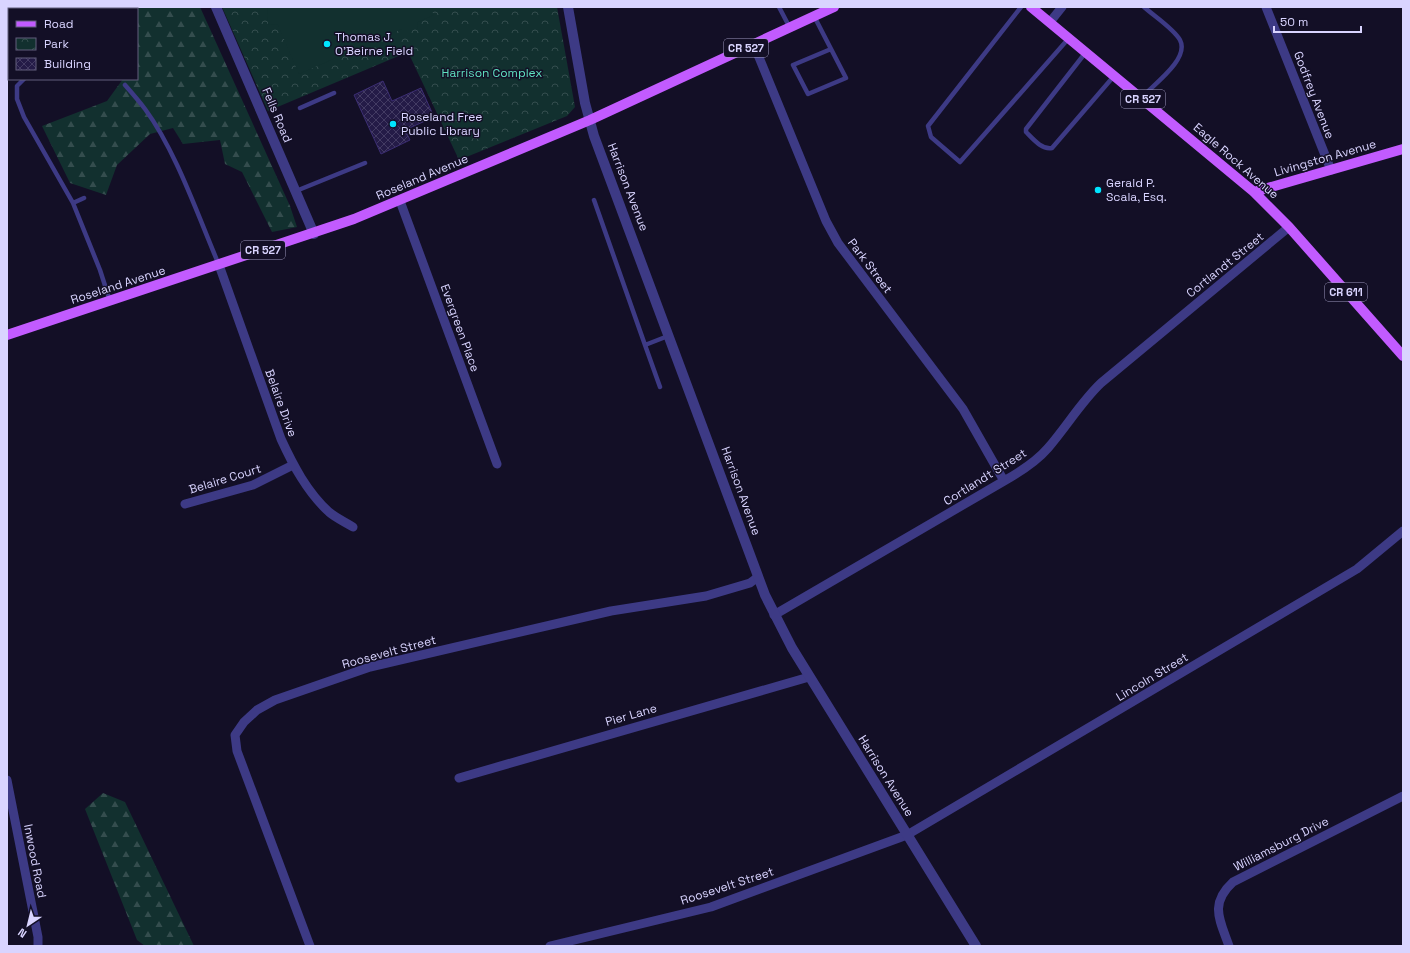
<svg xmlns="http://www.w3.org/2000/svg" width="1410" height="953" font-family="'Space Grotesk',sans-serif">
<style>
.forest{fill:url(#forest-firs)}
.park{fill:url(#park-crowns)}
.pitch{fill:#12302f}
.building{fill:url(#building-cross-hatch);stroke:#3b2d73}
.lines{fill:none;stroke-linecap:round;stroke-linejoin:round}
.service{stroke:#3d3a85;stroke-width:4.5}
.minor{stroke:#3d3a85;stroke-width:9}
.tertiary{stroke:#3d3a85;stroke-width:10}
.primary{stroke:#c25bff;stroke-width:10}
.poi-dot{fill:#00e5ff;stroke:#130f26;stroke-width:1.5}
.labels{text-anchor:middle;stroke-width:3;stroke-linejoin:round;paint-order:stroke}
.shield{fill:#130f26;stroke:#9e99be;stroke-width:1}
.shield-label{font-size:11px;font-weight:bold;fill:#d9d4ff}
.poi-label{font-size:12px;fill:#d9d4ff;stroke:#130f26;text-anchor:start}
.park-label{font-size:12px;fill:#5fe0c0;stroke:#130f26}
.street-label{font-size:12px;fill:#d9d4ff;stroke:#130f26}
</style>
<defs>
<pattern id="forest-firs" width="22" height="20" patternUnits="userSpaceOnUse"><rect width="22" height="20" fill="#12302f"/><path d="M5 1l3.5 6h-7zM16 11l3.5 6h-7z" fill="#344d4e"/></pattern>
<pattern id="park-crowns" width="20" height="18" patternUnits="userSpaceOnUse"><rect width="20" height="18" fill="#12302f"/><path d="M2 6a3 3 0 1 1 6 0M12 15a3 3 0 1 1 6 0" fill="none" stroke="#344d4e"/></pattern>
<pattern id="building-cross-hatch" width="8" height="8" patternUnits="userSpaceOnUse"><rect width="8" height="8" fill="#241b47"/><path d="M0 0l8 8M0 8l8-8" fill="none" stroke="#433b63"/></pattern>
</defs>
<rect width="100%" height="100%" fill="#130f26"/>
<path class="forest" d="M11,7H200L290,206L297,227L272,232L242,172L225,164L220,140L183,144L173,128L150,134L117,165L106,195L70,183L42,126L107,101L123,79H137V9H12Z
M103,793L125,802L194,946H145L137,940L85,809Z"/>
<path class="park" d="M222,7H557L575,107L567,116L459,160L408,52L268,111Z"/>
<path class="pitch" d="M267,7H429L434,15L418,22L417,29H402L299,74L278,25L268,24Z"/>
<path class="building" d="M383,81L392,101L421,88L434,117L405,130L410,140L381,154L354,95Z"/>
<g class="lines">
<path class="service" d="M779,7L790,28
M1021,7L928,126L931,137L960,162L1069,38
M814,16L846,78L808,94L793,65L831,49
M1086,52L1026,129V132C1033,139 1042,150 1052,148L1114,76
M24,79L17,86V99L24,117L73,203
M125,85C132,93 139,101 145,109C176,151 198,216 219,265
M1141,98C1153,85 1190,59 1180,40C1174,29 1154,16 1144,7
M300,108L334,93
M296,191L365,163
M84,198L73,203L100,270L110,301
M594,200L645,345L668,336
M645,345L660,387"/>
<path class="minor" d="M1266,7L1331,170
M1050,22L1062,7
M754,45L826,221L838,243L963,409L1004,481
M400,201L497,464
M219,265L281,439C293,465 307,492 329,512C336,518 345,522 353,527
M185,504L253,485L293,465
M774,615L1004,481C1020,472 1036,462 1048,448C1067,426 1081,402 1101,383L1289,227
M459,778L809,677
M7,780L38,937V946
M310,946L237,751L235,735L244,722L257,710L275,700L370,667L611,611L706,596L750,583L758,577
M550,946L711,907L907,835L1357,569L1403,531
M1229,946C1220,920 1209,904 1233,882L1403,796"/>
<path class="tertiary" d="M216,7L314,234
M568,7L585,103L594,136L765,595L792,648L976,946"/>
<path class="primary" d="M1031,7L1254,192L1289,227L1403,356
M1254,192L1403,149
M7,335L354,219L590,120L834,7"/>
</g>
<g class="poi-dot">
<circle cx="327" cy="44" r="4"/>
<circle cx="393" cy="124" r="4"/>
<circle cx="1098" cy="190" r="4"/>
</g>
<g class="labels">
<g class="shield">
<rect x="724" y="39" width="44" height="18" rx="3"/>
<rect x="1121" y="90" width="44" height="18" rx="3"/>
<rect x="241" y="241" width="44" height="18" rx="3"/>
<rect x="1325" y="283" width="42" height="18" rx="3"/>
</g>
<g class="shield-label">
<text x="746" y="52">CR 527</text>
<text x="1143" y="103">CR 527</text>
<text x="263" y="254">CR 527</text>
<text x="1346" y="296">CR 611</text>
</g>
<g class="poi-label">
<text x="335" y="41">Thomas J.<tspan x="335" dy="14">O'Beirne Field</tspan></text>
<text x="401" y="121">Roseland Free<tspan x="401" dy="14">Public Library</tspan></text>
<text x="1106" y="187">Gerald P.<tspan x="1106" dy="14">Scala, Esq.</tspan></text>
</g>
<g class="park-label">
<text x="492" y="77">Harrison Complex</text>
</g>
<g class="street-label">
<text transform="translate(1314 95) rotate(69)" y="4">Godfrey Avenue</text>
<text transform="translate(277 115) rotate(67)" y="4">Fells Road</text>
<text transform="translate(1325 158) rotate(-16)" y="4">Livingston Avenue</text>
<text transform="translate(1236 161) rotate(41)" y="4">Eagle Rock Avenue</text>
<text transform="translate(422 177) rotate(-23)" y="4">Roseland Avenue</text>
<text transform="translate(628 187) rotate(69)" y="4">Harrison Avenue</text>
<text transform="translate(1225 265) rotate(-39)" y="4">Cortlandt Street</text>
<text transform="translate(870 266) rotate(53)" y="4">Park Street</text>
<text transform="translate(118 285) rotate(-18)" y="4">Roseland Avenue</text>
<text transform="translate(460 328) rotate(70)" y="4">Evergreen Place</text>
<text transform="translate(281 403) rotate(70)" y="4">Belaire Drive</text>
<text transform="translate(985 477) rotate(-32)" y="4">Cortlandt Street</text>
<text transform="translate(225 479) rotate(-17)" y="4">Belaire Court</text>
<text transform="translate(741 491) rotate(70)" y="4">Harrison Avenue</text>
<text transform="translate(389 652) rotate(-15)" y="4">Roosevelt Street</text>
<text transform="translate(1152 677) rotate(-31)" y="4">Lincoln Street</text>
<text transform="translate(631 715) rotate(-16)" y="4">Pier Lane</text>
<text transform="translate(886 776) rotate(58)" y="4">Harrison Avenue</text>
<text transform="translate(1281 844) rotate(-27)" y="4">Williamsburg Drive</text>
<text transform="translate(35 861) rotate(79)" y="4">Inwood Road</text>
<text transform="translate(727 886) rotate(-18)" y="4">Roosevelt Street</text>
</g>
</g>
<rect width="1410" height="953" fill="none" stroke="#d9d4ff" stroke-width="16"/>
<rect x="8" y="8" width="130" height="72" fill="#130f26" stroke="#625e7d"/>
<rect x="16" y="21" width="20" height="6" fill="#c25bff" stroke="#625e7d"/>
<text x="44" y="28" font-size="12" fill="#d9d4ff">Road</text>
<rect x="16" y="38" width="20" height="12" fill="url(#park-crowns)" stroke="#625e7d"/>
<text x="44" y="48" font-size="12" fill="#d9d4ff">Park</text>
<rect x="16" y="58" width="20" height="12" fill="url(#building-cross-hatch)" stroke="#625e7d"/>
<text x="44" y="68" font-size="12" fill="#d9d4ff">Building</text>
<g transform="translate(28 925) rotate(215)" stroke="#130f26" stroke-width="3" paint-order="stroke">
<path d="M0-3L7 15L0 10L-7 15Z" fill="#d9d4ff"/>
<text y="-6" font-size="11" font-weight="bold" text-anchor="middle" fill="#d9d4ff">N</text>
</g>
<path d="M1274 26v6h87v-6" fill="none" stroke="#d9d4ff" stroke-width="2"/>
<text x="1280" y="26" font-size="12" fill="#d9d4ff" stroke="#130f26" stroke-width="3" paint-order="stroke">50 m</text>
</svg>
